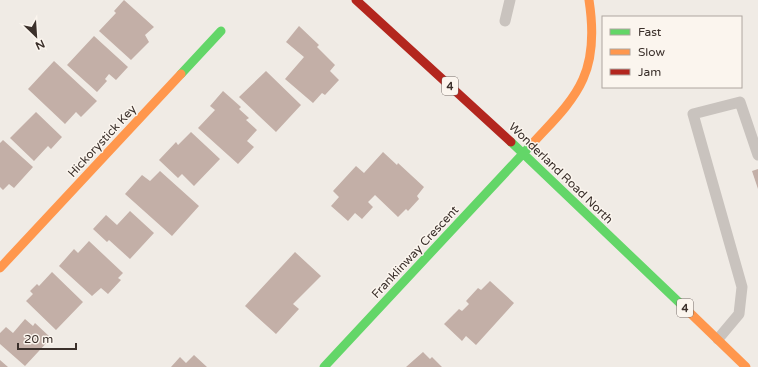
<svg xmlns="http://www.w3.org/2000/svg" width="758" height="367" font-family="'Varela Round',sans-serif">
<style>
.building{fill:#c3afa7}
.lines{fill:none;stroke-linecap:round;stroke-linejoin:round}
.lane{stroke:#c9c3be;stroke-width:11}
.fast{stroke:#63d668;stroke-width:9}
.slow{stroke:#ff974d;stroke-width:9}
.jam{stroke:#b3261e;stroke-width:9}
.labels{text-anchor:middle;stroke-width:3;stroke-linejoin:round;paint-order:stroke}
.shield{fill:#fbf5ee;stroke:#756b66;stroke-width:1}
.shield-label{font-size:11px;font-weight:bold;fill:#3b302b}
.street-label{font-size:12px;fill:#3b302b;stroke:#fbf5ee}
</style>
<rect width="100%" height="100%" fill="#f0ebe5"/>
<path class="building" d="M124,0L154,27L145,35L149,42L131,60L99,31L116,13L114,11Z
M299,26L319,45L317,47L335,65L330,71L339,80L325,95L322,93L313,103L285,79L304,57L286,42Z
M94,36L128,67L116,80L109,74L105,79L107,81L97,92L67,65Z
M54,61L97,101L81,117L76,112L65,124L28,89Z
M266,71L301,105L276,132L239,97Z
M223,91L241,107L239,109L249,118L246,120L257,130L247,141L254,147L238,164L198,128L215,110L210,106Z
M36,112L62,137L51,149L48,146L34,161L10,138Z
M191,132L220,159L194,186L182,174L178,178L159,160L176,142L178,145Z
M3,140L33,167L14,188L9,184L3,190L0,187V143Z
M383,152L397,165L398,163L424,187L417,196L419,199L408,211L406,209L398,217L375,195L368,202L373,207L362,219L355,213L348,221L331,206L339,197L333,191L356,166L364,173Z
M758,169V189L752,171Z
M160,171L199,206L172,236L125,194L142,175L150,181Z
M130,211L154,233L130,259L109,240L107,242L93,229L106,215L117,225Z
M89,241L123,273L118,278L121,280L108,294L101,288L92,296L59,266L74,249L78,253Z
M295,252L321,276L293,304L299,309L276,334L245,306Z
M52,272L83,302L56,330L26,301L33,294L30,291L37,284L39,286Z
M490,281L514,303L476,345L466,336L462,341L444,324L459,309L462,311L469,304L466,301L478,288L481,290Z
M25,319L33,326L35,323L51,338L25,366L0,344V333L6,327L13,333Z
M423,352L430,359L432,357L442,367H406Z
M194,355L207,367H171L180,357L186,363Z
M0,360L8,367H0Z"/>
<g class="lines">
<path class="lane" d="M505,21L510,0
M718,339L739,314L742,287L693,114L740,102L758,155"/>
<path class="fast" d="M181,74L221,31
M511,142L686,309
M324,367L532,144"/>
<path class="slow" d="M532,144C550,124 572,104 583,79C594,55 593,26 589,0
M0,268L181,74
M686,309L746,367"/>
<path class="jam" d="M356,0L511,142"/>
</g>
<g class="labels">
<g class="shield">
<rect x="442" y="77" width="16" height="18" rx="3"/>
<rect x="677" y="299" width="16" height="18" rx="3"/>
</g>
<g class="shield-label">
<text x="450" y="90">4</text>
<text x="685" y="312">4</text>
</g>
<g class="street-label">
<text transform="translate(102 141) rotate(-47)" y="4">Hickorystick Key</text>
<text transform="translate(561 173) rotate(44)" y="4">Wonderland Road North</text>
<text transform="translate(415 252) rotate(-47)" y="4">Franklinway Crescent</text>
</g>
</g>
<rect x="602" y="16" width="140" height="72" fill="#fbf5ee" stroke="#aea6a0"/>
<rect x="610" y="29" width="20" height="6" fill="#63d668" stroke="#aea6a0"/>
<text x="638" y="36" font-size="12" fill="#3b302b">Fast</text>
<rect x="610" y="49" width="20" height="6" fill="#ff974d" stroke="#aea6a0"/>
<text x="638" y="56" font-size="12" fill="#3b302b">Slow</text>
<rect x="610" y="69" width="20" height="6" fill="#b3261e" stroke="#aea6a0"/>
<text x="638" y="76" font-size="12" fill="#3b302b">Jam</text>
<g transform="translate(36 36) rotate(155)" stroke="#fbf5ee" stroke-width="3" paint-order="stroke">
<path d="M0-3L7 15L0 10L-7 15Z" fill="#3b302b"/>
<text y="-6" font-size="11" font-weight="bold" text-anchor="middle" fill="#3b302b">N</text>
</g>
<path d="M18 343v6h58v-6" fill="none" stroke="#3b302b" stroke-width="2"/>
<text x="24" y="343" font-size="12" fill="#3b302b" stroke="#fbf5ee" stroke-width="3" paint-order="stroke">20 m</text>
</svg>
